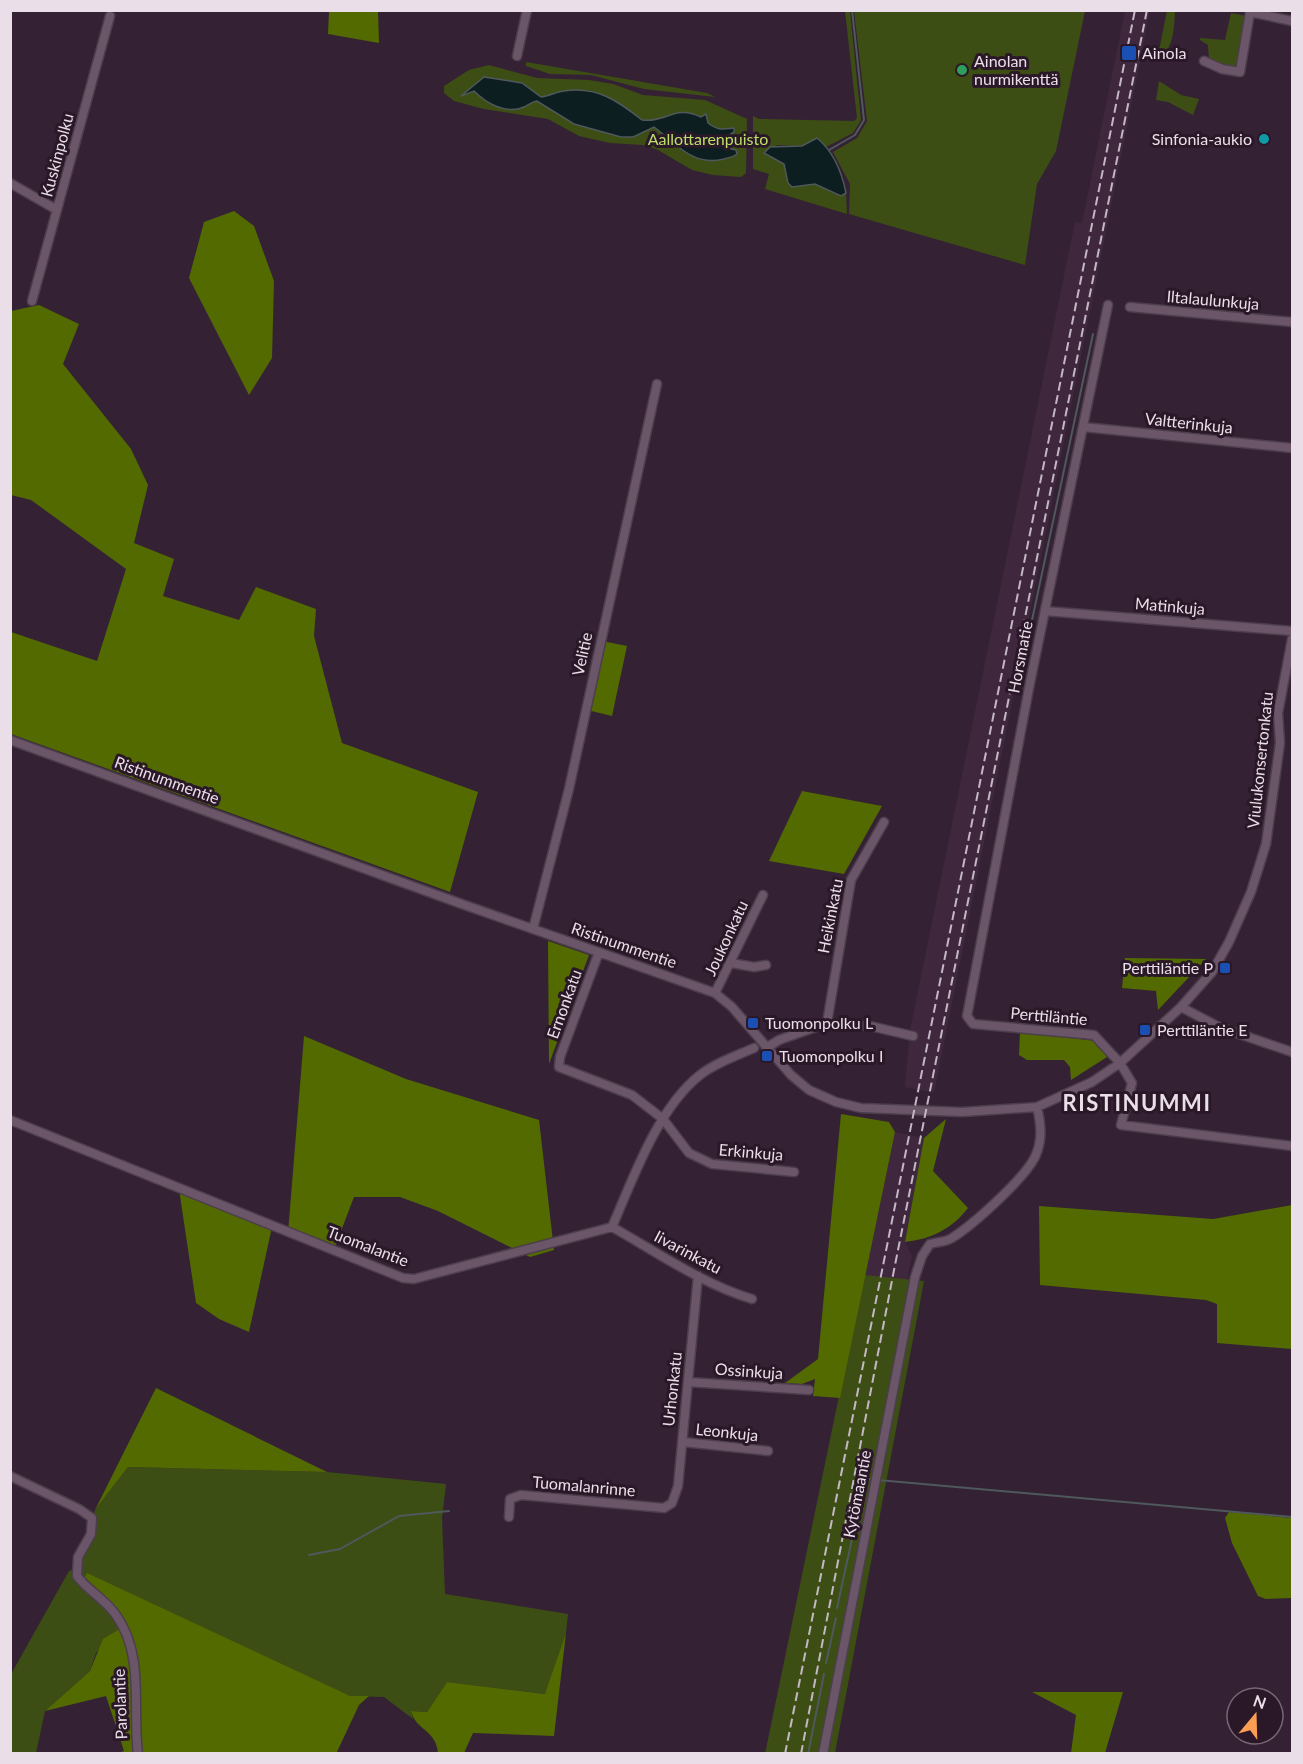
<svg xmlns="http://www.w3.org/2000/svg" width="1303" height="1764" font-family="Lato,sans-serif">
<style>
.built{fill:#3f273e}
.green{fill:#3d4e14}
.forest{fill:#526a00}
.water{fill:#0c1e20;stroke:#4f585c;stroke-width:1.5}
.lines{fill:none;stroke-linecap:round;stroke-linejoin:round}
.stream{stroke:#4f585c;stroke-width:2}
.minor-casing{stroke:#4d3e4c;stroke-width:11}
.minor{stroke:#6b5669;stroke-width:8}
.rail{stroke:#c5b8c5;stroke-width:2;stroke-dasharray:9 4.5;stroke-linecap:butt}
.transit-dot{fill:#1a4fb4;stroke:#2a1829;stroke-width:2}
.leisure-dot{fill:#2e9e5b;stroke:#2a1829;stroke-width:2}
.culture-dot{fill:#0f9aa8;stroke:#2a1829;stroke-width:2}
.labels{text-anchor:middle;stroke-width:6;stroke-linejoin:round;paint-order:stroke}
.poi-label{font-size:16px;fill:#eadee9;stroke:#2a1829;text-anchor:start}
.park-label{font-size:16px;fill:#bbdf68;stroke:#2a1829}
.street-label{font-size:16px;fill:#eadee9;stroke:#2a1829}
.district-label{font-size:22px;font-weight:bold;letter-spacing:1.5px;fill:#eadee9;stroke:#2a1829}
</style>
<rect width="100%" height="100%" fill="#342234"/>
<path class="built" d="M1125,11H1150L934,1093L905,1087L910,1030L1075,222L1082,223Z
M895,1132L924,1138L905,1242L912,1256L813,1753L765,1754Z"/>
<path class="green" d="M845,11H850L861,120L853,133L826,147L817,138L802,146L777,145L766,155L784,163L788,183L815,184L841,196L846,193L847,214L765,189L769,174L753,169V116L759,119L854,121L857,118Z
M854,11H1085L1056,151L1037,184L1025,265L849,214L850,184L833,152L857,138L867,121Z
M1167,11H1175C1174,28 1174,50 1157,60Z
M1231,13L1246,16L1238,68L1209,60L1208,45L1200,40V38L1225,40Z
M526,62L707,93L715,97L644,89L591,75L550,74L526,66Z
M489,65L537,78L589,80L613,84L643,95L705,100L747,119L746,173L741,177L713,175L692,170L658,150L643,145L610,143L579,136L548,119L484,109L454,101L444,93V86L469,70Z
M1159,81L1181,95L1199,99L1193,115L1168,102L1156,100Z
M864,1275L924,1281L835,1753L765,1754Z
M128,1467L327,1472L446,1484L442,1518L445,1594L568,1614L566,1633L546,1694L447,1682L427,1712L411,1711L413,1719L384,1697L350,1696L108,1604L118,1630L96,1653L90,1671L45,1711L36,1753H11L10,1676L69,1571L77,1568L95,1510Z"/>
<path class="forest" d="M329,11H378L379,43L328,34Z
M234,211L254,226L274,281L272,358L249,395L189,278L204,222Z
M39,305L79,324L63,364L131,449L148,485L134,543L174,559L163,596L239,620L256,587L316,609L314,636L342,743L478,792L450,892L11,734V632L97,661L126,569L31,500L11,495V311Z
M602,641L627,646L612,716L587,710Z
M802,791L882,806L844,874L769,861Z
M548,941L589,955L549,1064Z
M1125,958L1206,959L1158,1010L1156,991L1122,988Z
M1020,1032L1096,1041L1107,1057L1071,1080L1070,1067L1064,1060H1027L1019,1055Z
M304,1036L406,1079L539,1120L554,1250L530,1257L438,1211L400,1197H354L333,1252L288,1233Z
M841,1114L889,1122L895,1132L840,1398L813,1396L815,1379L802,1384L785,1383L818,1359Z
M946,1119L933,1171L968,1208C952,1229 931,1239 905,1242L924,1138Z
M179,1189L272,1227L249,1332L219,1319L196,1303Z
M1292,1205V1349L1217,1343V1304L1206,1300L1040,1285L1039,1206L1213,1219Z
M156,1388L327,1472L128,1467L95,1510Z
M1229,1512L1292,1518V1598L1266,1599L1258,1596L1232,1543L1225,1518Z
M87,1573L350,1696H369L359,1705L336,1754L118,1753L124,1751L106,1696L45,1711L90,1671L103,1639L118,1630L108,1604L82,1583Z
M566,1633L554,1736L473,1733L464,1753H438C436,1729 416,1731 411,1711L427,1712L447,1682L545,1694Z
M1032,1692H1123L1105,1753H1071L1076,1715Z"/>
<path class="water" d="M484,77L522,83L541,97C549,96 556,92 564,91C597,86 618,101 642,120C666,123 675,104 701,117L706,114L708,123C718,131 723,129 734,128V132L720,141L723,147L736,150L737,154C732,158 729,157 724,159C692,167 676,143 654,127L633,137H621L574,124L537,101C531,102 529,105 524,107C506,115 486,103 474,91L461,96Z
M817,138C834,152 842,173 846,193L841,196L815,184L792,187L788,183L784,164L764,153L770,147L802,146Z"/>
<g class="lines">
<path class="stream" d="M829,150L855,135L864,120L852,10
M1025,653L1093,334
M878,1480L1292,1517
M309,1555L340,1549L399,1516L449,1511
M837,1608L865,1479H872
M826,1663L836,1618
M808,1754L824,1674"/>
<defs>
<path id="minor" d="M517,56L527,10
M1204,61L1222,69L1240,72L1250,12L1292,21
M10,183L57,210
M32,301L110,16
M1108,305L1030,683L967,1016L973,1024L1094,1035L1120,1063L1132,1083L1121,1125L1292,1146
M1130,307L1292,322
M1083,427L1292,448
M1045,611L1292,631
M10,740L459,903L715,993L732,1007L791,1075L809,1090L836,1102L861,1108L962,1112L1037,1107L1092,1082L1120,1063L1181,1007L1212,972L1229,942L1251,892L1266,844L1280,743L1278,713L1292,639
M533,929L569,789L657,384
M599,952L560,1057L559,1067L632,1095L663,1119L689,1153L712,1164L794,1172
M731,963L754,967L766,965
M715,993L763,895
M1181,1007L1219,1027L1292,1052
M827,1023L851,880L884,822
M766,1048L779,1040L827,1023L870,1026L913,1036
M10,1120L403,1278L414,1279L612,1227C633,1179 657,1109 700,1075C715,1063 736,1056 754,1048
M612,1227C657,1252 702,1284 752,1299
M688,1382L809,1390
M683,1442L768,1451
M10,1476L79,1509L92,1518L91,1534L78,1557L77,1576C88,1591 105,1599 116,1615C145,1656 132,1707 138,1754
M509,1517L510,1499L521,1495L664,1508L672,1503L678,1486L698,1276
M823,1754L915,1277L922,1256L930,1244C937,1242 946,1242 952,1238C974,1224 1024,1179 1035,1157C1043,1140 1041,1124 1037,1107"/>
</defs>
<use href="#minor" class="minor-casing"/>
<use href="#minor" class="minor"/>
<path class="rail" d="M785,1754L1135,10
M801,1754L894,1270L1147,10"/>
</g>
<g class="transit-dot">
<rect x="1121" y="45" width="16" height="16" rx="3"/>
<rect x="1219" y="962" width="12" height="12" rx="3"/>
<rect x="747" y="1017" width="12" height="12" rx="3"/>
<rect x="1139" y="1024" width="12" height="12" rx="3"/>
<rect x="761" y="1050" width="12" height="12" rx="3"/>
</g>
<circle class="leisure-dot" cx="962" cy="70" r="6"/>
<circle class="culture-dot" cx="1264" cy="139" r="6"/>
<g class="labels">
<g class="poi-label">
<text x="1142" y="59">Ainola</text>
<text x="974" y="67">Ainolan<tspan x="974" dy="18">nurmikenttä</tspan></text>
<text x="1252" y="145" text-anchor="end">Sinfonia-aukio</text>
<text x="1213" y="974" text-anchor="end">Perttiläntie P</text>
<text x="765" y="1029">Tuomonpolku L</text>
<text x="1157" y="1036">Perttiläntie E</text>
<text x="779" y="1062">Tuomonpolku I</text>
</g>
<g class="park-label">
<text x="708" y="145">Aallottarenpuisto</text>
</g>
<g class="street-label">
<text transform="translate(57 155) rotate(-75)" y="6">Kuskinpolku</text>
<text transform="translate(1213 300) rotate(5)" y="6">Iltalaulunkuja</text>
<text transform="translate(1189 423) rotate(6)" y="6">Valtterinkuja</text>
<text transform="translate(1170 606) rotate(5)" y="6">Matinkuja</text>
<text transform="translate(582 654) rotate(-78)" y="6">Velitie</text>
<text transform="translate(1020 657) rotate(-79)" y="6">Horsmatie</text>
<text transform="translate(1260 760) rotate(-84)" y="6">Viulukonsertonkatu</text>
<text transform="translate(167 780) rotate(20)" y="6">Ristinummentie</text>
<text transform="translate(830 916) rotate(-79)" y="6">Heikinkatu</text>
<text transform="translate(726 938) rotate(-65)" y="6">Joukonkatu</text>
<text transform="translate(624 945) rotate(19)" y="6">Ristinummentie</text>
<text transform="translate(564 1004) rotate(-70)" y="6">Ernonkatu</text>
<text transform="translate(1049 1016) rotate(5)" y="6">Perttiläntie</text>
<text transform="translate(751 1152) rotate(5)" y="6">Erkinkuja</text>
<text transform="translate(368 1246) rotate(21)" y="6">Tuomalantie</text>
<text transform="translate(688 1252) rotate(28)" y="6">Iivarinkatu</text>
<text transform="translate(749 1371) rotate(4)" y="6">Ossinkuja</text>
<text transform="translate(672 1389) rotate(-84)" y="6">Urhonkatu</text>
<text transform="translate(727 1432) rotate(6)" y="6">Leonkuja</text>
<text transform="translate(584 1486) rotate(5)" y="6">Tuomalanrinne</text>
<text transform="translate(857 1494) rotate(-79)" y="6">Kytömaantie</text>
<text transform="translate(120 1704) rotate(-92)" y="6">Parolantie</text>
</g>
<g class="district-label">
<text x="1137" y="1111">RISTINUMMI</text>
</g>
</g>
<rect width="1303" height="1764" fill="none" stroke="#eadee9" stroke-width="24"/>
<g transform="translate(1255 1716) rotate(19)"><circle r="28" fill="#2a1829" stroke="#776776" stroke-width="1.5"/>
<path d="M0-4.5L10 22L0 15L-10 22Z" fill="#fc9d54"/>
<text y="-9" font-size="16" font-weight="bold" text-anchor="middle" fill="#eadee9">N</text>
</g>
</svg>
